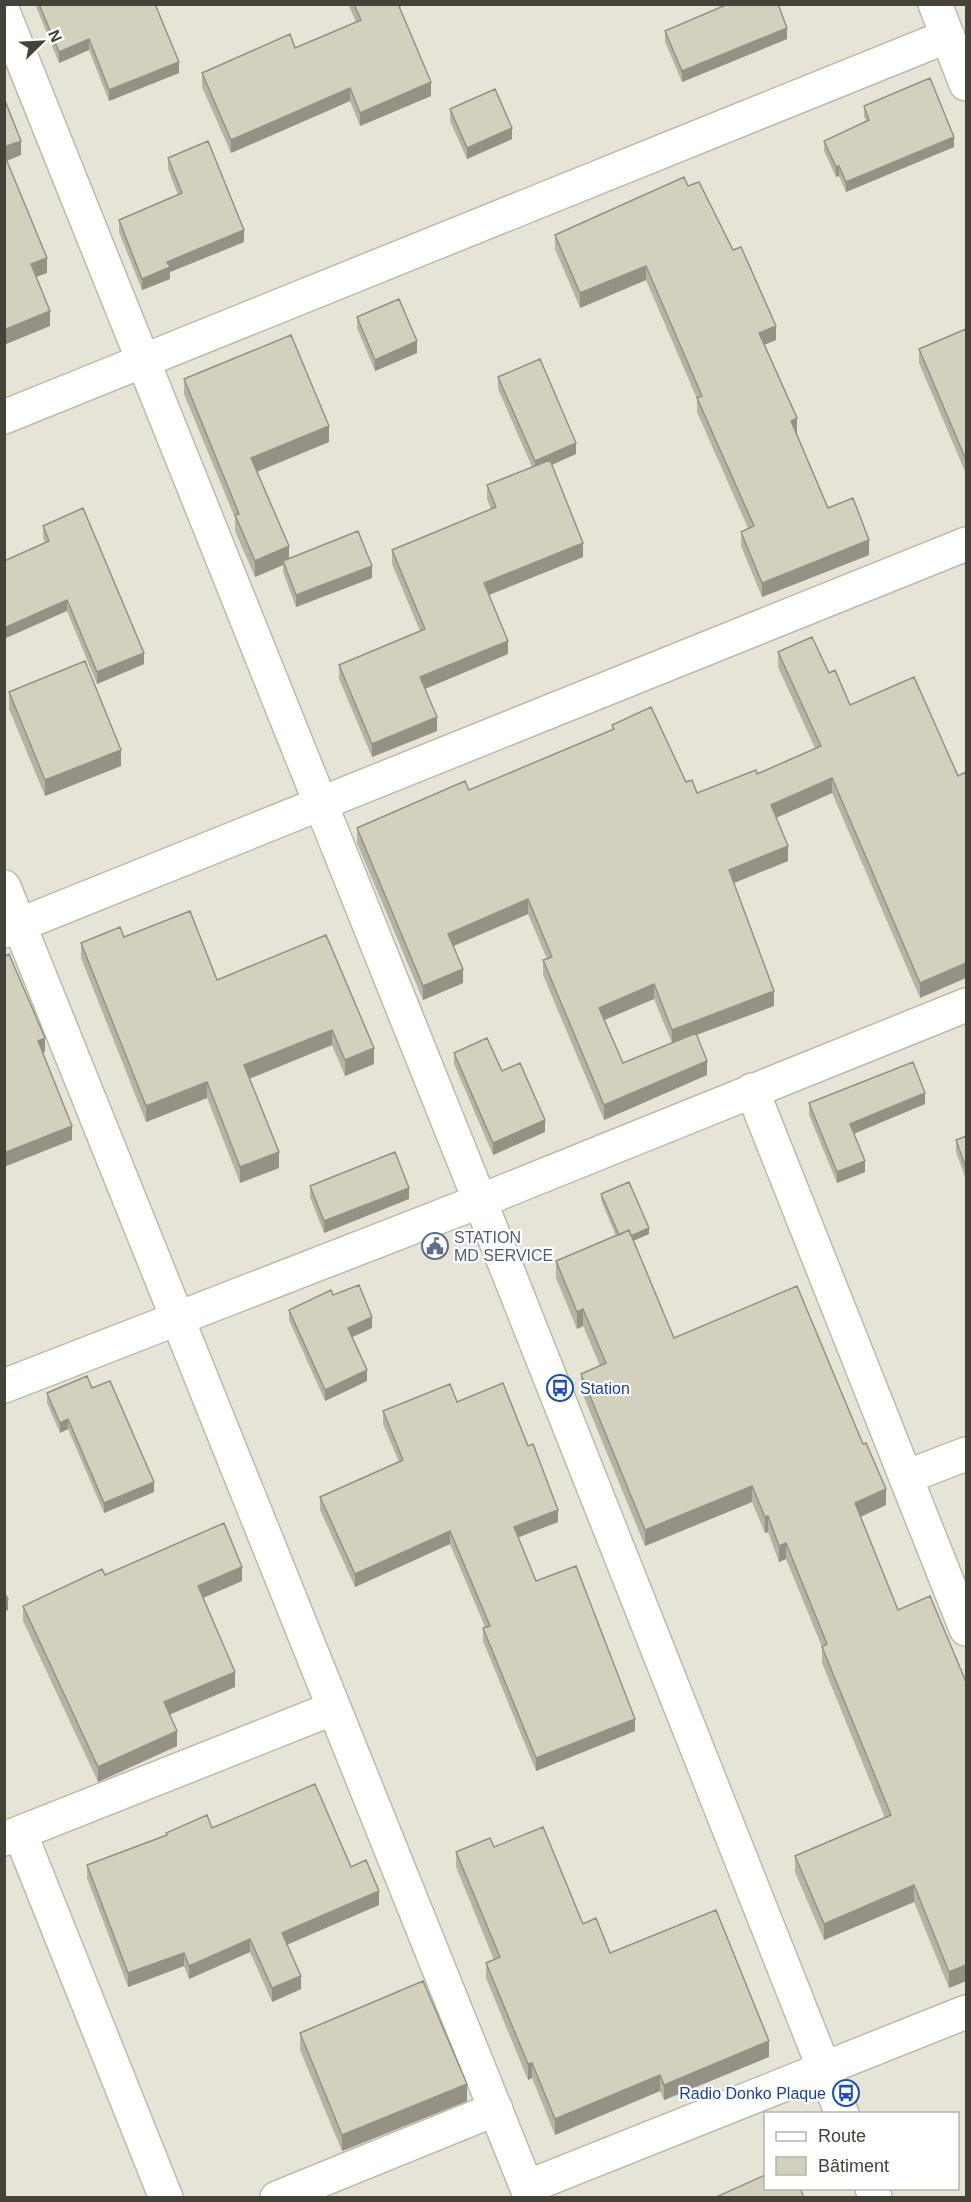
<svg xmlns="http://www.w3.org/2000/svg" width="971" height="2202" font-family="Helvetica,sans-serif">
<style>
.residential{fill:#e6e4d6;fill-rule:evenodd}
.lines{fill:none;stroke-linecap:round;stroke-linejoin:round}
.minor-casing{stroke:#bdbbab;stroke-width:36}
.minor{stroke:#fff;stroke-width:33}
.wall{fill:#b5b3a3;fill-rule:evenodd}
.shaded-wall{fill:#949285}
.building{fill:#d3d0be;stroke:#949285;stroke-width:1.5}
.labels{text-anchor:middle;stroke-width:4.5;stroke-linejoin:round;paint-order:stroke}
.service-label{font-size:16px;fill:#4e5e75;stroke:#fff;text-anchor:start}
.transit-label{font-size:16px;fill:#164399;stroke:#fff;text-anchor:start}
</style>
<rect width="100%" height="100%" fill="#f2f1e7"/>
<path class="residential" d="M5,5H966V2197L5,2198ZM766,2114H958V2188H766Z"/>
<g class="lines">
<defs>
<path id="minor" d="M935,4L966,84
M4,14L480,1201L842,2114
M4,417L948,36
M4,887L531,2198
M4,931L966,544
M752,1090L966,1629
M4,1386L480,1201L966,1005
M906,1477L966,1454
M20,1833L166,2198
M4,1839L334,1708
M527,2187L966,2012
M872,2188L875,2198
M277,2198L496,2109"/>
</defs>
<use href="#minor" class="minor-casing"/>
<use href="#minor" class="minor"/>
</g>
<path class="wall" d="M35,4H155L179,73L109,101L89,50L59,63Z
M348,4H401V7L399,8L431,96L360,126L350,101L231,153L202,87V73L295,48L356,22Z
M665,31L787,39L682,82L665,42Z
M864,106L954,147L846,192L839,176L836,177L824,151V141L866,121L864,116Z
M450,109L512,139L467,159L450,121Z
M168,158L244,242L170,272V279L142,290L119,232V220L178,195L168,169Z
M688,186L776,340L764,345L797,433H796L828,508L869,555L762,597L741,546V532L748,528L697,412V399L646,280L580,308L555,249V235Z
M357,317L417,353L375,371L357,328Z
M966,329V474L919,363V349Z
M498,377L576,454L552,465L583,557L489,595L508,654L425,689L437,731L372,757L339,679V665L420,631L392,564V550L491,509L487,499V485L532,467L498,389Z
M184,379L329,442L257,472L289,558L372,578L296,607L283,572V565L255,577L235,531V518L184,394Z
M43,526L144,664L97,684L67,611L43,537Z
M778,652L829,673L850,705L958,776L920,998L832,793L776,818L788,861L733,883L774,1006L696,1035L707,1075L604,1120L543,975V960L547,959L528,914L454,946L463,983L423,1000L357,843V828L469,790L612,730V725L686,782L697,793L757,774L815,748L778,667ZM654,999L672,1043L623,1063L605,1020Z
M9,692L121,766L45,796L9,709Z
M326,935L374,1064L345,1076L332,1045L250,1078L279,1168L240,1183L207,1098L146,1122L81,958V943L124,937L217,980Z
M454,1053L502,1071L545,1132L493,1155L454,1064Z
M809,1103L925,1104L854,1134L865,1172L837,1183L809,1115Z
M966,1136V1180L956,1152V1140Z
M310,1186L409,1199L324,1233L310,1197Z
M601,1194L649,1234L633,1241L674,1338L886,1505L861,1517L898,1610L966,1682V1981L949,1988L914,1902L824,1940L795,1872V1856L885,1818L822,1663V1647L786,1559L779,1562L768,1532L765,1533L752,1502L645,1546L581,1390V1374L600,1366L583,1326L577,1329L556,1278V1261L616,1236L601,1200Z
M333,1295L372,1328L352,1337L367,1381L325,1401L289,1320V1310Z
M47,1393L154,1492L104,1513L68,1429L60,1433L47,1403Z
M457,1402L558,1522L518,1537L536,1581L635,1731L536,1771L483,1641V1628L485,1627L450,1544L355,1587L320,1510V1497L399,1462L383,1424V1411Z
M105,1575L242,1581L203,1598L235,1687L169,1714L177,1746L98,1782L23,1621V1606Z
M212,1828L351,1867L379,1905L287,1944L301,1989L272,2002L250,1952L189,1979L184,1966L128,1987L87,1878V1865L166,1835V1833Z
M494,1847L583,1924L610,1953L769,2057L664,2100L660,2091L555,2135L532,2078L528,2080L486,1978V1963L494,1960L456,1867V1852Z
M300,2033L467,2101L342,2151L300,2050Z"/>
<path class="shaded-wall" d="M787,28V39L682,82V71Z
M89,39V50L59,63V52Z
M179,62V73L109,101V90Z
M431,82V96L360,126V113Z
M350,88V101L231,153V140Z
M512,128V139L467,159V148Z
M954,137V147L846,192V182Z
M21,141V155L4,162V147Z
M839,166V176L836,177V167Z
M244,230V242L170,272V279L142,290V279L167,262Z
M47,258V273L31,279V264Z
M646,266V280L580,308V293Z
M50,311V326L4,345V330Z
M776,326V340L759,347V333Z
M417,341V353L375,371V360Z
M797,418V433L791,436V421Z
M329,426V442L251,474V458Z
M576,443V454L535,472V461Z
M869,540V555L762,597V583Z
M583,543V557L484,597V583Z
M289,546V562L283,561V565L255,577V561Z
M372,566V578L296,607V595Z
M67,600V611L4,639V628Z
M508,641V654L420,691V677Z
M144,653V664L97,684V672Z
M437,717V731L372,757V744Z
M121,750V766L45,796V780Z
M832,778V793L771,820V805Z
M788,846V861L729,885V870Z
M528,899V914L448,948V934Z
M966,963V978L920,998V983Z
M463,969V983L423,1000V986Z
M654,984V999L599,1022V1008Z
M774,991V1006L672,1044V1030Z
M332,1030V1045L244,1081V1065Z
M45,1038V1052L38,1055V1041Z
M374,1048V1064L345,1076V1060Z
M707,1061V1075L604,1120V1105Z
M207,1082V1098L146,1122V1106Z
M925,1093V1104L850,1135V1124Z
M545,1120V1132L493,1155V1143Z
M72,1126V1140L4,1167V1153Z
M279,1152V1168L240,1183V1167Z
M865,1161V1172L837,1183V1172Z
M409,1188V1199L324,1233V1221Z
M649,1228V1234L621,1246V1240Z
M583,1309V1326L577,1329V1312Z
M372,1317V1328L348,1339V1328Z
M367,1370V1381L325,1401V1390Z
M68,1419V1429L60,1433V1423Z
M154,1482V1492L104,1513V1503Z
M752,1486V1502L645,1546V1530Z
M886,1489V1505L855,1519V1503Z
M558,1510V1522L514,1539V1527Z
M768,1516V1532L765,1533V1517Z
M450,1531V1544L355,1587V1574Z
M786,1543V1559L779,1562V1546Z
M242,1567V1581L198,1600V1586Z
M8,1599V1610L4,1612V1601Z
M235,1672V1687L164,1717V1702Z
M635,1719V1731L536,1771V1758Z
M177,1731V1746L98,1782V1767Z
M914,1885V1902L824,1940V1924Z
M379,1891V1905L282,1947V1933Z
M250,1939V1952L189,1979V1966Z
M184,1953V1966L128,1987V1973Z
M966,1965V1981L949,1988V1972Z
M301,1976V1989L272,2002V1988Z
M769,2041V2057L664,2100V2085Z
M532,2063V2078L528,2080V2064Z
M660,2075V2091L555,2135V2119Z
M467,2084V2101L342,2151V2135Z"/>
<path class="building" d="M39,4H155L179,62L109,90L89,39L59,52Z
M354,4H398L431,82L360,113L350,88L231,140L202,73L290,34L295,48L361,20Z
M728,4H778L787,28L682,71L665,31Z
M930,78L954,137L846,182L839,166L836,167L824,141L869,120L864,106Z
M495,89L512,128L467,148L450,109Z
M4,98L21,141L4,147Z
M208,141L244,230L167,262L170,267L142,279L119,220L182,193L168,158Z
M4,154L47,258L31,264L50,311L4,330Z
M684,177L688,186L699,182L733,250L741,247L776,326L759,333L797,418L791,421L828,508L853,498L869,540L762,583L741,532L754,526L697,398L702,396L646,266L580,293L555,235Z
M399,299L417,341L375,360L357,317Z
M966,329V460L919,349Z
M291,335L329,426L251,458L289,546L255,561L235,515L239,514L184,379Z
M540,359L576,443L535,461L498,377Z
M550,460L583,543L484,583L508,641L420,677L437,717L372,744L339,665L425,629L392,550L496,507L487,485Z
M83,508L144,653L97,672L67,600L4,628V561L49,541L43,526Z
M358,531L372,566L296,595L283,561Z
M812,637L829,673L835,670L850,705L914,677L958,776L966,772V963L920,983L832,778L771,805L788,846L729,870L774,991L672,1030L654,984L599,1008L623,1063L696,1033L707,1061L604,1105L543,960L552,957L528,899L448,934L463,969L423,986L357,828L465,781L469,790L614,729L612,725L651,707L686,782L692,780L697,793L756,770L757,774L821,746L778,652Z
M85,661L121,750L45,780L9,692Z
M190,911L217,980L326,935L374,1048L345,1060L332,1030L244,1065L279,1152L240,1167L207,1082L146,1106L81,943L120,927L124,937Z
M9,954L45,1038L38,1041L72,1126L4,1153V957Z
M487,1038L502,1071L520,1063L545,1120L493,1143L454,1053Z
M913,1062L925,1093L850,1124L865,1161L837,1172L809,1103Z
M966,1136V1168L956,1140Z
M395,1152L409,1188L324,1221L310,1186Z
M629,1182L649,1228L631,1236L629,1230L619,1235L601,1194Z
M629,1230L674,1338L797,1286L863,1444L866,1443L886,1489L855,1503L898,1610L930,1596L966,1682V1965L949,1972L914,1885L824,1924L795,1856L891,1815L822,1647L827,1644L786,1543L779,1546L768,1516L765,1517L752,1486L645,1530L581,1374L606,1363L583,1309L577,1312L556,1261Z
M359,1285L372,1317L348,1328L367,1370L325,1390L289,1310L331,1290L333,1295Z
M87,1376L92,1388L110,1381L154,1482L104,1503L68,1419L60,1423L47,1393Z
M503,1383L528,1446L533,1444L558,1510L514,1527L536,1581L576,1566L635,1719L536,1758L483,1628L490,1626L450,1531L355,1574L320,1497L403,1460L383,1411L450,1384L457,1402Z
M224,1523L242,1567L198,1586L235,1672L164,1702L177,1731L98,1767L23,1606L102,1569L105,1575Z
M4,1592L8,1599L4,1601Z
M315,1784L351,1867L366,1860L379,1891L282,1933L301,1976L272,1988L250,1939L189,1966L184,1953L128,1973L87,1865L167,1835L166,1833L207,1815L212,1828Z
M543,1827L583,1924L596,1918L610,1953L716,1910L769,2041L664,2085L660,2075L555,2119L532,2063L528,2064L486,1963L500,1957L456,1852L490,1838L494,1847Z
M423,1981L467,2084L342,2135L300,2033Z
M765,2175V2188H800L804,2198H714Z"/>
<defs>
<symbol id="civic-ring" viewBox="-11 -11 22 22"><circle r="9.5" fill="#fff" stroke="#5c6f8a" stroke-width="1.5"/><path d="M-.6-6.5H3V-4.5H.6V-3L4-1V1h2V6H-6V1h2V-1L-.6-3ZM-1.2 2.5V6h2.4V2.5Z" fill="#5c6f8a"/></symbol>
<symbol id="bus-ring" viewBox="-11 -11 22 22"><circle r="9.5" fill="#fff" stroke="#1a4fb4" stroke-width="1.5"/><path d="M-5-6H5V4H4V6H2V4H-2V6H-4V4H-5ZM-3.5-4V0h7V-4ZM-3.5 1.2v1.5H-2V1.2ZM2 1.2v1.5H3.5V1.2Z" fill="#1a4fb4"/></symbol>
</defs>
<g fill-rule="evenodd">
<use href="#civic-ring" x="420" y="1231" width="30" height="30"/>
<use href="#bus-ring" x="545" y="1373" width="30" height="30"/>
<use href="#bus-ring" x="831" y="2078" width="30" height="30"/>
</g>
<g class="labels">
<g class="service-label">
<text x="454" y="1243">STATION<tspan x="454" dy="18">MD SERVICE</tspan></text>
</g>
<g class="transit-label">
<text x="580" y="1394">Station</text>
<text x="826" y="2099" text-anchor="end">Radio Donko Plaque</text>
</g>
</g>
<rect width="971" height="2202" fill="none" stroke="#454337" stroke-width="12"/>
<rect x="764" y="2112" width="195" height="78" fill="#ffffff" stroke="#b5b4af" stroke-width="1.5"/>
<rect x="776" y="2132" width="30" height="9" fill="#ffffff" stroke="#b5b4af" stroke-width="1.5"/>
<text x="818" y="2142" font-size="18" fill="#454337">Route</text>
<rect x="776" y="2157" width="30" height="18" fill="#d3d0be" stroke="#b5b4af" stroke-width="1.5"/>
<text x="818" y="2172" font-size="18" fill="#454337">Bâtiment</text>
<g transform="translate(42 42) rotate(66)" stroke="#ffffff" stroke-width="4.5" paint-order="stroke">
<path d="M0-4.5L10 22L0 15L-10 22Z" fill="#454337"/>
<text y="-9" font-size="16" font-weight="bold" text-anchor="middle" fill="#454337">N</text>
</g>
</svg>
